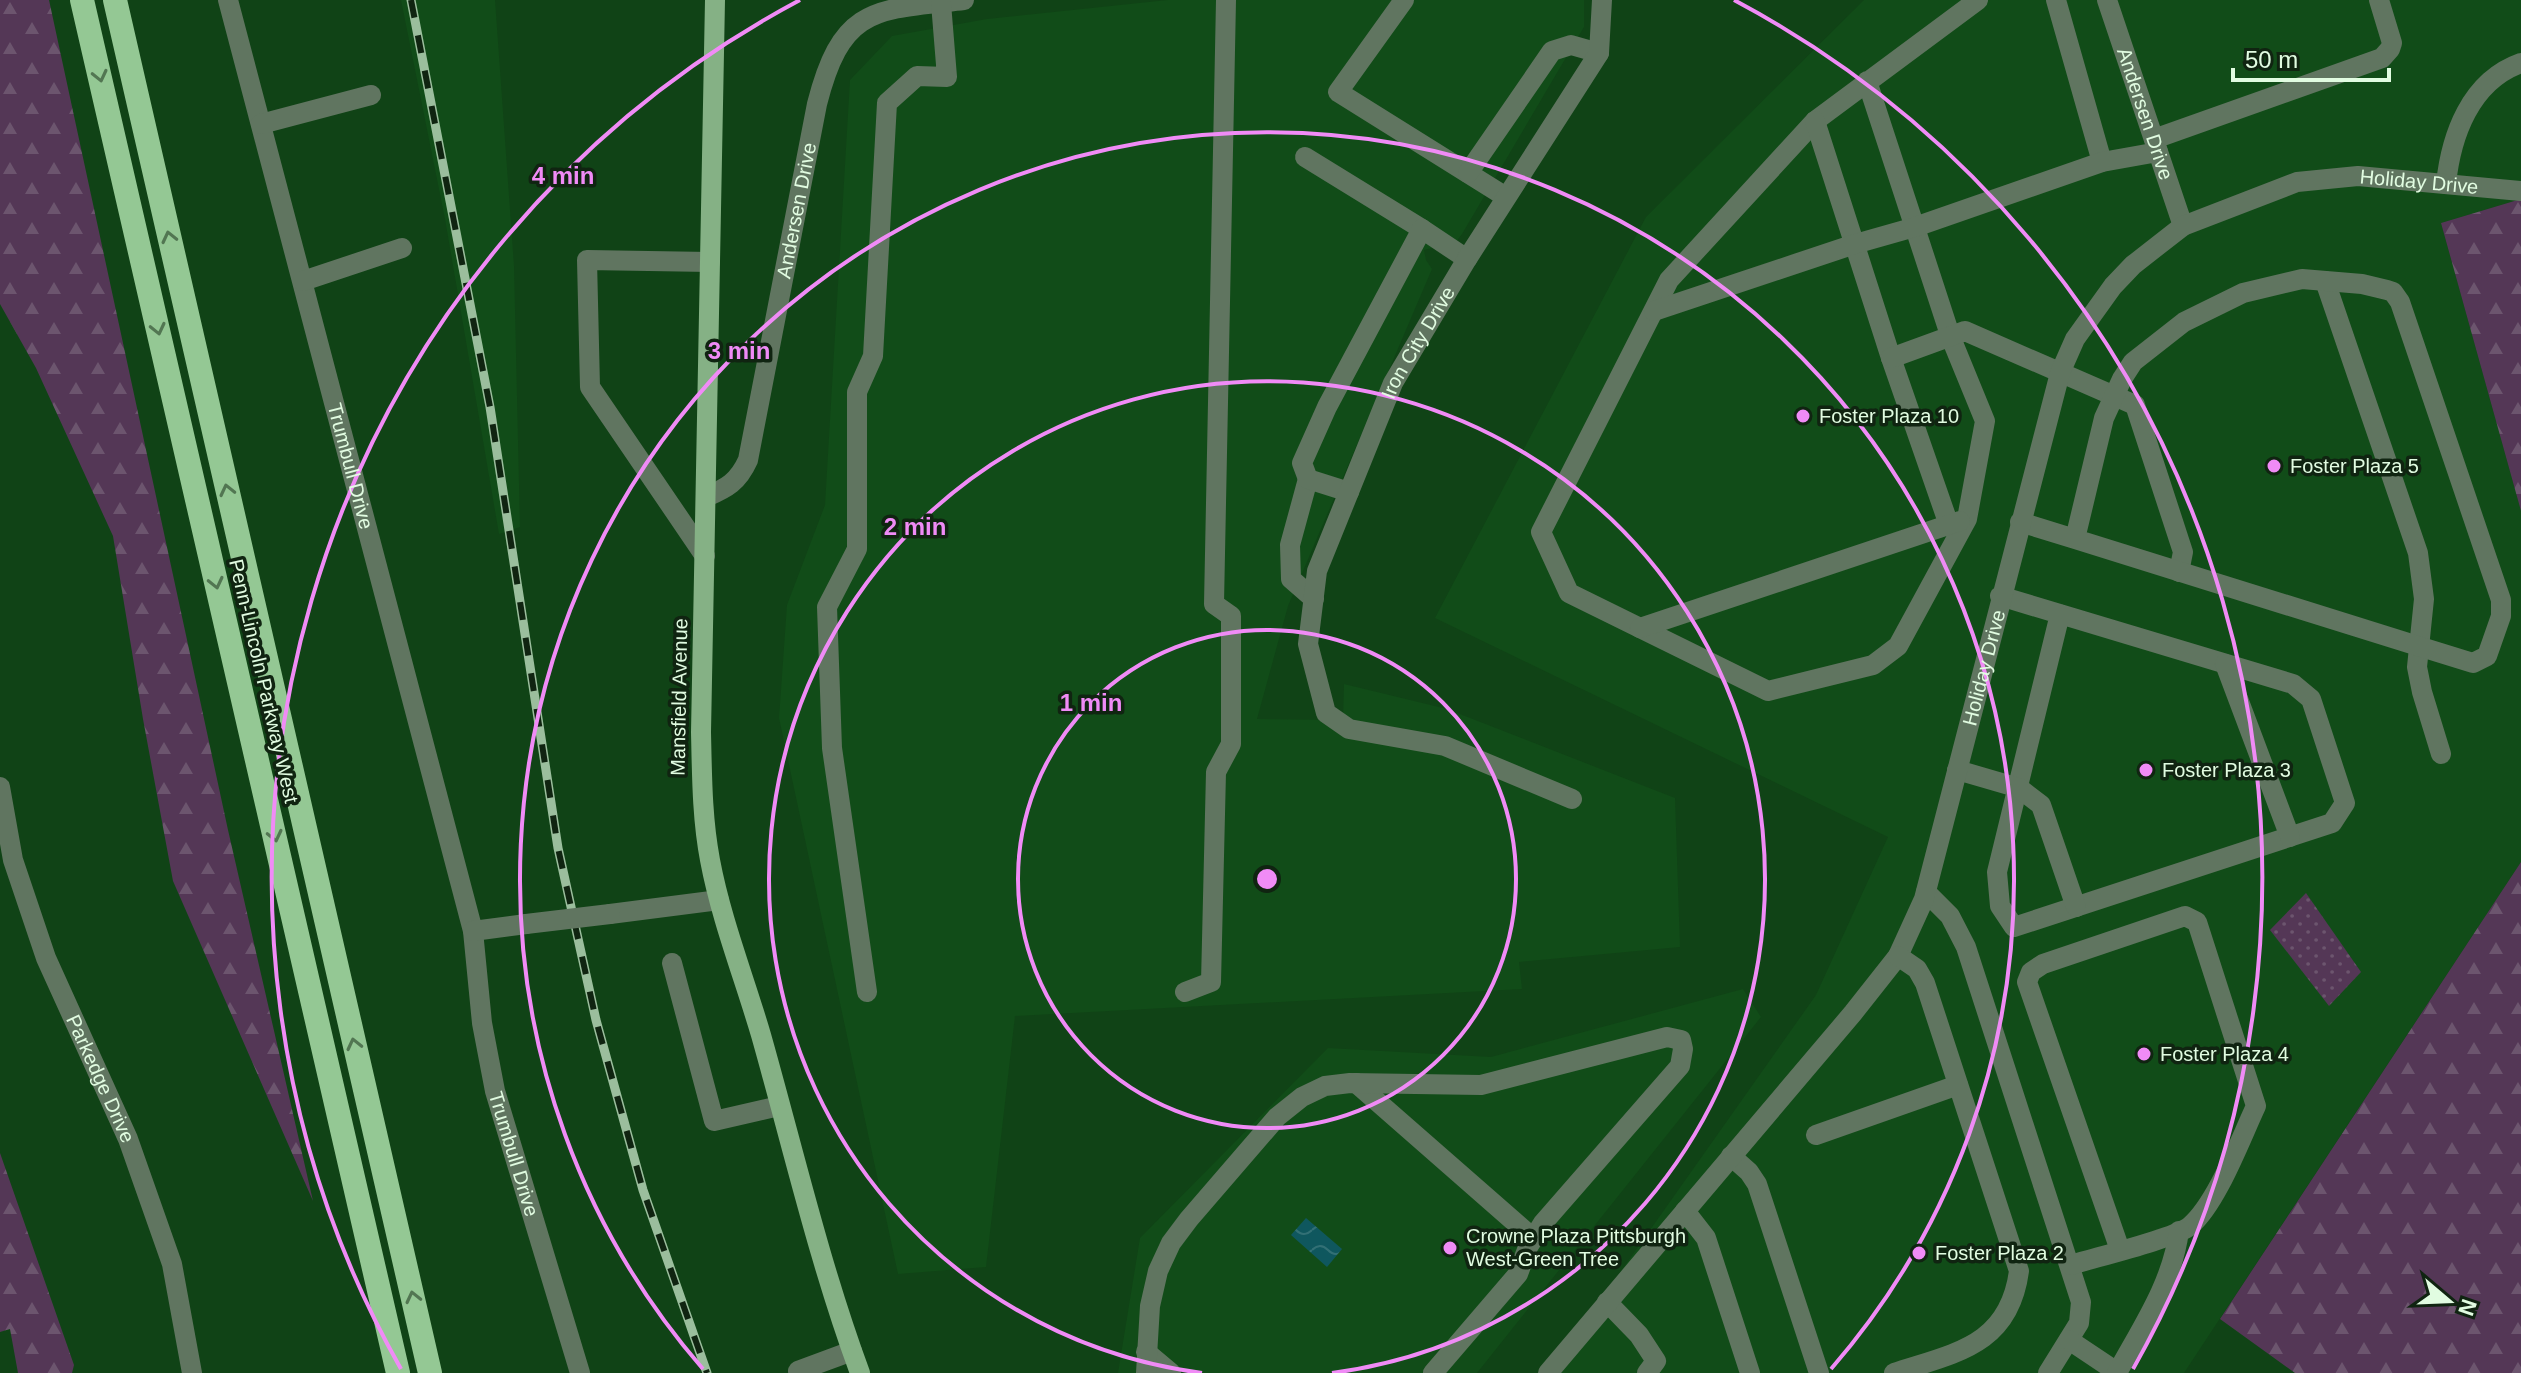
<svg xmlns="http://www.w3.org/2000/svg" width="2521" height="1373" font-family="Helvetica,sans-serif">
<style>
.built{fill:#114c18}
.forest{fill:url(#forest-firs)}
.park{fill:url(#park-dots)}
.water{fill:url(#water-waves)}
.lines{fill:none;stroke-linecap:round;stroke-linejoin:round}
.minor{stroke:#607560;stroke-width:20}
.major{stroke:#85b185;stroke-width:20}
.highway{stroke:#94c894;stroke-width:24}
.rail-casing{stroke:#9bbe9d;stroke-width:9}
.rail{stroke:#102411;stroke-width:6;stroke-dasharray:18;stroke-linecap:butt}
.minor-bridge{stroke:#607560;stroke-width:20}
.oneway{stroke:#527652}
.ring{fill:none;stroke:#f08bf6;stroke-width:4}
.poi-dot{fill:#f08bf6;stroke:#102411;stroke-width:3}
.labels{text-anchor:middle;stroke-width:7;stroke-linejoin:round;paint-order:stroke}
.street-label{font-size:20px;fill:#e1fce1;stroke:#102411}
.poi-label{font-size:20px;fill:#e1fce1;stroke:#102411;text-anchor:start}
.centre{fill:#f08bf6;stroke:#102411;stroke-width:4}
.ring-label{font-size:24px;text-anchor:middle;font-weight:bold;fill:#f08bf6;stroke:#102411;stroke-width:7;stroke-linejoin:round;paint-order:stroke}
</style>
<defs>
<pattern id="forest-firs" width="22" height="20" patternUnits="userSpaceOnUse" patternTransform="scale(2)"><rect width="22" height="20" fill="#543756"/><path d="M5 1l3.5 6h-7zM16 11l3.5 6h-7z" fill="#6c556e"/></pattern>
<pattern id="park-dots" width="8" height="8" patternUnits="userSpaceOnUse" patternTransform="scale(2)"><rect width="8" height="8" fill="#543756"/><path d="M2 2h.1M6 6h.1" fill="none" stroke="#6c556e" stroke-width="1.8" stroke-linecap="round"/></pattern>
<pattern id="water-waves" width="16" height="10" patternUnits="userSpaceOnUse" patternTransform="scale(2)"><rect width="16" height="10" fill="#0f575e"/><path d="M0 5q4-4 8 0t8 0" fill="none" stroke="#327075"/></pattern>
</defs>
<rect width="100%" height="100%" fill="#104316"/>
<path class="built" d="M401,0H495L514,266L520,527L499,534L445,219Z
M1168,0H1584V27L1462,234L1446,255L1436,247L1424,250L1426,260L1432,269L1288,606L1257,719L1343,720L1344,684L1447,709L1675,798L1680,947L1519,962L1522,989L1015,1016L986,1267L898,1274L779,718L787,605L825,505L850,80L892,36L987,19Z
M1864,0H2521V199L2441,223L2521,511V862L2184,1373H1549L1816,995L1888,837L1435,618L1646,217Z
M1743,989L1761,1017L1477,1373H1118L1140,1238L1328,1048L1491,1057Z"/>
<path class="forest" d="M0,0H49L228,830L313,1201L173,881L143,719L113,536L36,368L0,304Z
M2521,199V511L2441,223Z
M2521,862V1373H2295L2220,1319Z
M0,1153L74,1365L72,1373H18L10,1329L0,1332Z"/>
<path class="park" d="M2306,893L2361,972L2329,1006L2270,930Z"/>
<path class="water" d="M1306,1218L1342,1249L1327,1267L1291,1235Z"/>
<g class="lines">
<g class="minor">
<path id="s1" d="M228,0L473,931L482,1023L495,1091L580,1373"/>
<path d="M1404,0L1338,92L1506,197"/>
<path d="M2056,0L2102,162"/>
<path id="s2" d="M2107,0L2183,226"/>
<path d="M1867,81L1951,338L1985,421L1967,519L1898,646L1873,665L1768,691L1569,593L1541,532L1669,280L1815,121L1978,0"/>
<path d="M1815,121L1891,358L1949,525"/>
<path d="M261,124L371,95"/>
<path d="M2154,139L2382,58L2390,49L2392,43L2379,0"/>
<path d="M1305,157L1422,229"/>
<path d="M1468,173L1552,51L1571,45L1599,53"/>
<path d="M2446,184C2451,136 2470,81 2521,63"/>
<path d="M303,281L402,248"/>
<path d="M2325,281L2418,553L2424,599L2417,667L2422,692L2441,754"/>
<path d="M1654,311L1855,244L1915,227L2102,162L2158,152"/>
<path d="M1891,358L1965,331L2135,405L2183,552L2179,572"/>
<path d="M1308,479L1290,545L1291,579L1314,599"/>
<path d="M1349,492L1308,479L1302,463L1327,407L1422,229L1467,259"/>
<path id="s3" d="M706,497C727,488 738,482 748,460L817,104C842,6 874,10 964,0"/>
<path d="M2020,522L2075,539L2418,646L2473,663L2487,656L2501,616V600L2400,302L2393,292L2387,290L2362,284L2302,279L2243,293L2184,322L2133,362L2122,379L2104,418L2075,539"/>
<path d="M705,556L590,387L587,260L710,262"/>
<path d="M2000,596L2293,684L2311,699L2345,803L2332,823L2014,927L2000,906L1997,872L2060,614"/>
<path d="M1640,628L1960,521"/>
<path d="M2225,664L2290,837"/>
<path d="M1957,770L2019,788L2041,805L2076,907"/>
<path id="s4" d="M0,787L13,860L46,958L128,1139L172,1264L192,1373"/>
<path id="s5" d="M1572,799L1445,746L1349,729L1326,713L1308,644L1317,571L1393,383L1467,259L1599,53L1602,0"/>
<path d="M1926,892L1950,916L1966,947L2081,1302L2079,1323L2048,1373"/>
<path d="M610,914L719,900"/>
<path d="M473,931L526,924"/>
<path d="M672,963L714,1121L779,1106"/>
<path d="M867,992L832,748L827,607L857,549V392L873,356L887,103L917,76L947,77L941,3"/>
<path d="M1185,992L1211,982L1216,772L1231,744V616L1214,604L1226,0"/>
<path d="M1356,1083L1533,1238"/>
<path d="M1816,1135L1958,1085"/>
<path d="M1731,1156L1749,1172L1757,1184L1819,1373"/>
<path d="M1685,1211L1706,1238L1750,1373"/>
<path d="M2071,1265C2093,1258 2176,1238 2190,1226C2217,1203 2240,1140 2256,1106L2197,922L2185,916L2043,964L2031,972L2027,982L2120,1250"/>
<path d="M1607,1302L1639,1335L1656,1361L1647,1373"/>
<path d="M2069,1340L2117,1372"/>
<path d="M1146,1352L1171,1373"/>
<path d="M799,1373L798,1371L852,1351"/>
<path d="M1146,1373L1150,1306L1158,1271L1171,1243L1189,1219L1277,1117L1302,1097L1325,1086L1350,1083L1481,1085L1667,1037L1681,1040L1683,1049L1680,1066L1543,1223L1528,1247L1518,1274L1433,1373"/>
<path id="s6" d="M1548,1373L1853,1013L1898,956L1924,899L2060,373L2075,339L2113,286L2133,265L2183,226L2297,182L2358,176L2521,191"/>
<path d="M1894,1373C1955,1353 2009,1346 2019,1271L1925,983L1917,969L1898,956"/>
<path d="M2117,1373C2142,1327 2172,1284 2179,1231"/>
</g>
<path class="major" d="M715,0L701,732C702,775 702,818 710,860C721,919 744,977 761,1035C793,1148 819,1262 860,1373"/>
<path class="highway" d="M82,0L398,1373
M115,0L430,1373"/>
<defs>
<path id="rail" d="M411,0L490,407L558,848L596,1020L643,1190L707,1373"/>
</defs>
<use href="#rail" class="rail-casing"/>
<use href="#rail" class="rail"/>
<path class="minor-bridge" d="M526,924L610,914"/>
</g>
<defs><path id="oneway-chevron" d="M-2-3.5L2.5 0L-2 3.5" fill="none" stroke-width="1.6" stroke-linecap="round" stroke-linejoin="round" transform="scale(2)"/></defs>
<g class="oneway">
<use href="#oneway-chevron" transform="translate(100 76) rotate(77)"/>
<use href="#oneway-chevron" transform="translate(169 237) rotate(-103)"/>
<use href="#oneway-chevron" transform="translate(158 329) rotate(77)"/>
<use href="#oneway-chevron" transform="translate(227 490) rotate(-103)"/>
<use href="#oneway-chevron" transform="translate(216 583) rotate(77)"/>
<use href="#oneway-chevron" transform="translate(275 836) rotate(77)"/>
<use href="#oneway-chevron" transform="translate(354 1044) rotate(-103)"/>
<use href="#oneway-chevron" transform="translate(413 1297) rotate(-103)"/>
</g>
<g class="ring">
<circle cx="1267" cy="879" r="249"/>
<path d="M1202 1373A498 498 0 1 1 1332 1373"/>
<path d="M703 1369A747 747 0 1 1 1831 1369"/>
<path d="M401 1369A995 995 0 0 1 800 0M1734 0A995 995 0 0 1 2133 1369"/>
</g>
<g class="poi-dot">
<circle cx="1803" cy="416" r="8"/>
<circle cx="2274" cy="466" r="8"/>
<circle cx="2146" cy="770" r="8"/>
<circle cx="2144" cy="1054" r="8"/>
<circle cx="1450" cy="1248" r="8"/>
<circle cx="1919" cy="1253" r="8"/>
</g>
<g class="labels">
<g class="street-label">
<text dy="7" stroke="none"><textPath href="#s2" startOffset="120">Andersen Drive</textPath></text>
<text dy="7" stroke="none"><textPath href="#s6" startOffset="1590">Holiday Drive</textPath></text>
<text dy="7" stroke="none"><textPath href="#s3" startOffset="312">Andersen Drive</textPath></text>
<text dy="7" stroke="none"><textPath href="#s5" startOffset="658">Iron City Drive</textPath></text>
<text dy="7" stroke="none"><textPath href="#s1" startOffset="482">Trumbull Drive</textPath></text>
<text dy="7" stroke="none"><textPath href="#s6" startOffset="846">Holiday Drive</textPath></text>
<text transform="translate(264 681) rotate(77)" y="7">Penn-Lincoln Parkway West</text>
<text transform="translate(679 697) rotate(-89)" y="7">Mansfield Avenue</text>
<text dy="7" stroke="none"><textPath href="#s4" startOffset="310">Parkedge Drive</textPath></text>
<text dy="7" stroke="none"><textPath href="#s1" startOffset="1190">Trumbull Drive</textPath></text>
</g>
<g class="poi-label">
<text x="1819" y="423">Foster Plaza 10</text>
<text x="2290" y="473">Foster Plaza 5</text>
<text x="2162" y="777">Foster Plaza 3</text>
<text x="2160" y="1061">Foster Plaza 4</text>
<text x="1466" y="1243">Crowne Plaza Pittsburgh<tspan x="1466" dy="23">West-Green Tree</tspan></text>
<text x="1935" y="1260">Foster Plaza 2</text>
</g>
</g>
<circle cx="1267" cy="879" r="12" class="centre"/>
<g class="ring-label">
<text x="563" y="184">4 min</text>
<text x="739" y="359">3 min</text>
<text x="915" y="535">2 min</text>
<text x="1091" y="711">1 min</text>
</g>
<g transform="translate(2449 1301) rotate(109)" stroke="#102411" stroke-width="6" paint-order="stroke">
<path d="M0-6L14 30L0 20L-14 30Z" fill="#e1fce1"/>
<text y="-12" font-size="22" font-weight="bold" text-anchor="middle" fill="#e1fce1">N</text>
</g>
<path d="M2233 68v12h156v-12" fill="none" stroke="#e1fce1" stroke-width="4"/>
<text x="2245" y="68" font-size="24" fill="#e1fce1" stroke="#102411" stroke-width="6" paint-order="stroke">50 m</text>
</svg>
